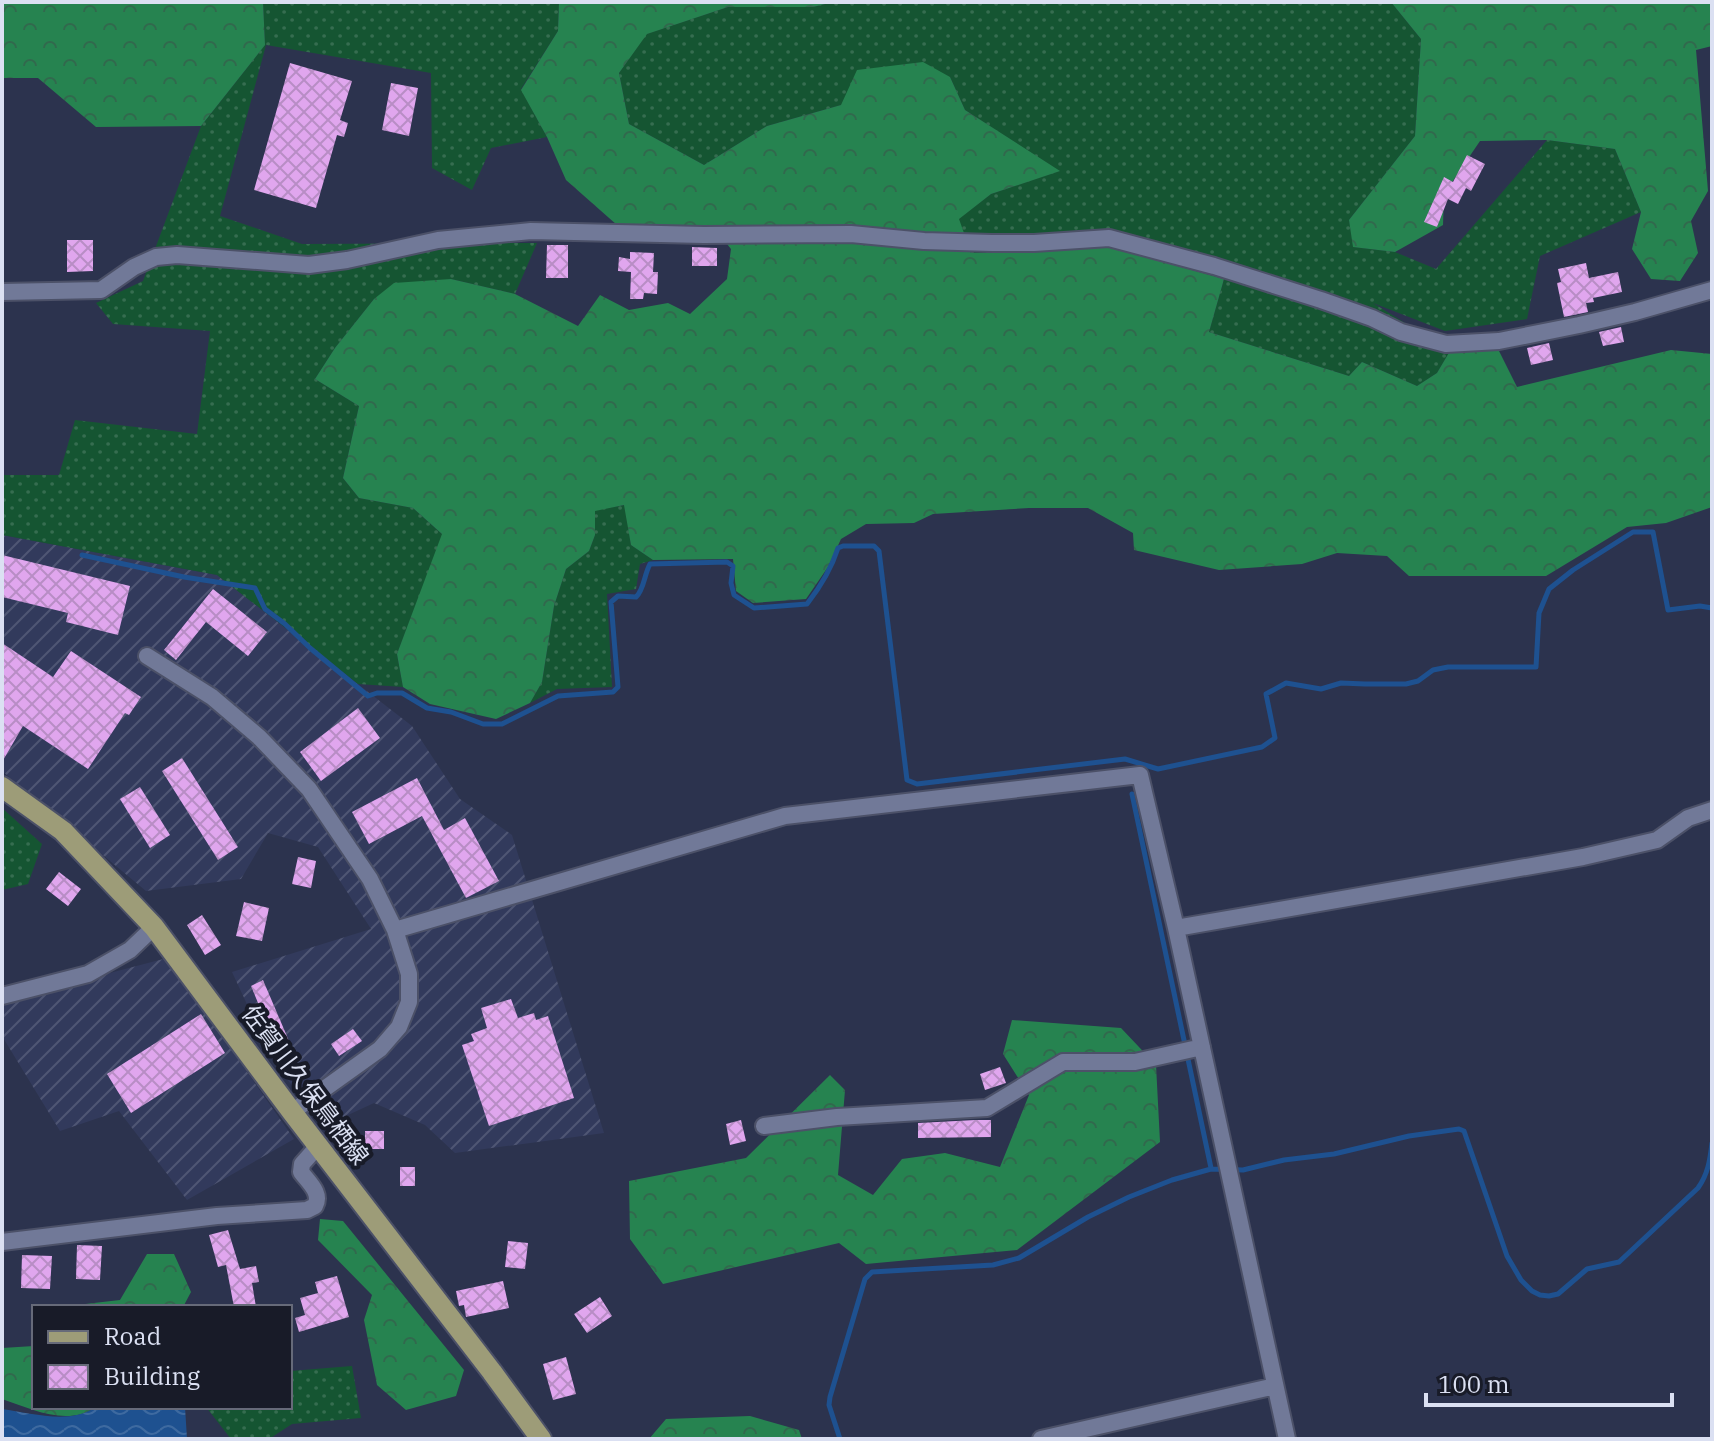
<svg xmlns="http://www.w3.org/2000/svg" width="1714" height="1441" font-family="'IBM Plex Serif','Noto Sans JP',serif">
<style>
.industrial{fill:url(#industrial-furrows)}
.grass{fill:url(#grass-dots)}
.forest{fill:url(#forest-crowns)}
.water{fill:url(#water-waves)}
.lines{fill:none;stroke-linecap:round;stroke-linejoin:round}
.stream{stroke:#1e5190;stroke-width:5}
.building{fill:url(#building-cross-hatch)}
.minor-casing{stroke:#4c5168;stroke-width:20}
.major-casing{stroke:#4c5168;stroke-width:24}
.minor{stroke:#717998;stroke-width:16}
.major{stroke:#9d9c78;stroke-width:20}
.labels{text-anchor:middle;stroke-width:8;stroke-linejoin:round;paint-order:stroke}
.street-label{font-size:24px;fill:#dbe0f2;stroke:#181b28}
</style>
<defs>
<pattern id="industrial-furrows" width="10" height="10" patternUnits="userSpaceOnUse" patternTransform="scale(2)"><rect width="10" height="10" fill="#323a5c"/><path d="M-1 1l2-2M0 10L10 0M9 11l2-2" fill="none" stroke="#4f5674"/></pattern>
<pattern id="grass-dots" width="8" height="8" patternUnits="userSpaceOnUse" patternTransform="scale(2)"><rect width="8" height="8" fill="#155532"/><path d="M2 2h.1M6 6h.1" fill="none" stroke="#366d50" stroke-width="1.8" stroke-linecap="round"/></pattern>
<pattern id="forest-crowns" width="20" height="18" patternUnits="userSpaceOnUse" patternTransform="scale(2)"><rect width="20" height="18" fill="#268350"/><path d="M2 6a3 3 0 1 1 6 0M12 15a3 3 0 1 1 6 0" fill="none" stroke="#31694d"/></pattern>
<pattern id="water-waves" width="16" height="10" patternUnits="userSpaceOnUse" patternTransform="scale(2)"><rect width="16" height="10" fill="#1e5190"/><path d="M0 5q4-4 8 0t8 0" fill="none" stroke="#3e6aa0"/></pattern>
<pattern id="building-cross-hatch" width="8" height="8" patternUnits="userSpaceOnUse" patternTransform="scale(2)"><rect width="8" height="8" fill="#e0a6ee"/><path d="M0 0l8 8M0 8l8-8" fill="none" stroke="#b88dc5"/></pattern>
</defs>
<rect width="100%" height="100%" fill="#2c334e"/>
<path class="industrial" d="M2,535L217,575L412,726L460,799L512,835L604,1133L455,1153L425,1125L374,1103L322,1127L272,1058L232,972L371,929L318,847L268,833L241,879L146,891L2,771Z
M167,958L294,1139L187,1200L119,1111L60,1131L2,1036V1008L7,1000Z"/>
<path class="grass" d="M263,2H559L558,31L521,89L547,137L491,148L472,190L432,168L431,73L266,45L220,216L302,244L537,243L515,294L451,279L374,299L335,348L315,379L359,406L343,478L359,498L413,508L443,535L397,654L403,687L358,684L217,575L2,535V475H59L75,420L197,434L210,331L113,324L96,303L143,281L201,126L265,45Z
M833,2H1391L1421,39L1415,136L1349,220L1354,247L1395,252L1436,269L1547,140L1615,149L1641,212L1540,256L1527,319L1445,331L1373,303L1450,351L1437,373L1417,386L1362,362L1349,376L1209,332L1224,279L1022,252L971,253L958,219L991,194L1059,171L965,110L950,77L841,105L767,126L704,165L629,124L619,73L646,34L728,7H813Z
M625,505L631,545L653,560L640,564L636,589L607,594L612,687L557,689L530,703L542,682L554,606L566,569L589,551L595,535V510Z
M2,808L42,844L28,884L2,890Z
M352,1366L361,1418L292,1424L269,1439H231L206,1407H290V1371Z"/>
<path class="forest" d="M2,2H263L265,45L201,126L96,127L38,78H2Z
M559,2H833L813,7H728L647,34L619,73L629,124L704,165L767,126L841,105L857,70L923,62L950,77L965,110L1060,171L991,194L959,219L971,253L1022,252L1074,247H1110L1224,279L1209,332L1349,376L1362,362L1417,386L1437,373L1450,351L1497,347L1517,387L1671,350L1712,354V507L1666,523L1627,527L1546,576H1409L1387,556L1337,553L1302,564L1219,570L1134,550L1133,533L1088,508H1029L933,514L914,523L866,524L841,539L828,567L806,599L753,603L736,591L733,559L653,560L631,545L624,505L595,511V535L589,551L566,569L554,606L542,682L530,703L496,719L430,704L403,687L397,654L442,534L413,508L359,498L343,478L359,406L315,379L335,348L374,299L394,283L451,279L515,294L578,326L600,295L629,310L668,303L690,314L727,279L731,249L716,230L617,225L566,180L547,137L521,90L558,31Z
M1391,2H1712V46L1696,50L1708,191L1691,221L1698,253L1680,281L1651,279L1632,249L1641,212L1615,149L1547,140L1480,141L1444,194L1443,225L1395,252L1353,247L1349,220L1415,136L1421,39Z
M1012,1020L1121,1028L1156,1065L1160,1142L1017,1250L866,1264L839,1243L663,1284L630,1239L629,1181L746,1158L830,1075L845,1090L838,1175L873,1195L902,1159L945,1153L1000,1167L1029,1095L1003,1054Z
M320,1219L343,1221L464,1370L456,1396L406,1410L377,1385L364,1320L372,1295L318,1240Z
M147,1254H174L191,1292L183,1307H59L120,1300Z
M34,1346V1407H96C67,1427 32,1409 2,1399V1348Z
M750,1416L799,1430L802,1439H649L666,1419Z"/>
<path class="water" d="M96,1407H185L187,1439H2V1409C31,1413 70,1425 96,1407Z"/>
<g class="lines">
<path class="stream" d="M82,555L184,577L255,588L265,609L285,624L310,648L368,696L377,693H402L427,708L451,712L483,724H502L558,696L613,692L618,687L611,602L618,596L636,597C644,590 644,575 650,564L727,562L733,566L731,583L734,595L754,608L807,604C821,586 831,570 838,548L843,546H874L879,551L907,780L917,784L1125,759L1158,769L1262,747L1275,738L1266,694L1286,683L1321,689L1341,683L1365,684H1406L1418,681L1433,670L1448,667H1536L1539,613L1549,589L1573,570L1633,532H1653L1668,610L1700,606L1712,608
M1132,794L1211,1168
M840,1439L829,1405L830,1397L865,1279L872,1272L993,1265L1019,1258L1088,1217L1129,1197L1172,1180L1211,1169L1243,1170L1284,1160L1334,1154L1409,1136L1459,1129L1464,1131L1507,1256L1521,1280L1532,1291L1540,1295L1549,1296L1558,1294L1587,1269L1619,1262L1698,1188C1708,1174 1710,1160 1712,1143"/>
</g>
<path class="building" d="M290,63L352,81L340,120L348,123L344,137L337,135L316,208L254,190Z
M391,83L418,88L409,136L382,130Z
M1467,155L1485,164L1471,191L1466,188L1458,204L1448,199L1437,227L1424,222L1444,177L1453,182Z
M67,240H93V271L67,272Z
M547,245H568V278H546Z
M692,247L717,248V266H692Z
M630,252L654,253L653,272H658L657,294L644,293L643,299H630L631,272L618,271L619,257L630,259Z
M1586,263L1589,278L1618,272L1622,292L1593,298L1594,302L1586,303L1588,312L1564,317L1557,283L1561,282L1558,269Z
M1621,327L1624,342L1603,346L1599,332Z
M1549,343L1553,360L1531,365L1527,348Z
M2,555L130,586L118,635L66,622L68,613L2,597Z
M213,589L267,632L248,656L206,622L176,660L164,650Z
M2,643L53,677L71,651L141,697L129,715L125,713L88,769L23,726L2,762Z
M358,708L380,738L321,781L300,752Z
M182,758L238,847L218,860L162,771Z
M417,778L444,830L465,818L499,881L466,898L422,816L369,844L352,812Z
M140,787L170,835L150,848L120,799Z
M298,857L316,861L311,888L292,884Z
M59,872L81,889L68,906L46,889Z
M244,902L269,908L262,941L236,936Z
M202,915L221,945L205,955L187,925Z
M263,980L289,1041L276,1046L251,986Z
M511,999L518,1018L534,1013L536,1020L548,1016L574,1098L489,1126L462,1045L474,1041L471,1034L487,1028L481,1008Z
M201,1014L225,1053L131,1113L107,1074Z
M353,1029L362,1041L339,1056L331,1044Z
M1000,1067L1006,1083L985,1090L980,1074Z
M741,1120L746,1141L730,1145L726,1124Z
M975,1120H991V1137L918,1138V1123Z
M365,1131H384V1149H365Z
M400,1167H415V1186H400Z
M228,1230L240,1269L256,1266L259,1282L252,1283L256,1307H234L226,1265L218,1267L209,1235Z
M508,1241L528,1243L525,1269L505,1267Z
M77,1245L102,1246L100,1280L76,1279Z
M22,1255L52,1256L50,1289L21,1288Z
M337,1276L349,1317L299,1332L295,1318L305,1315L300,1298L318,1293L315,1282Z
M503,1281L509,1308L466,1317L464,1305L459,1306L456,1291Z
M600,1297L612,1316L587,1333L574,1314Z
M566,1357L576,1394L553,1400L543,1364Z"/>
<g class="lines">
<defs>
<path id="minor" d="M2,292L101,290L134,267L156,257L177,255L309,265L347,260L438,240L531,231L704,235L851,234L924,241L992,243H1034L1109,238L1214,266L1321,300L1372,318L1401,332L1446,344L1499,341L1579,325L1635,312L1712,290
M147,656L212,697L259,737L309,789L370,879L395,930L409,974V1002L399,1027L380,1049L292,1112
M1176,928L1583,857L1657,840L1688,818L1712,810
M395,930L785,816L1140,775L1176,928L1287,1439
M2,996L88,974L130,950L154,927
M764,1126L837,1117L987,1108L1063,1062H1135L1202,1047
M2,1242L217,1216L307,1210L315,1206C322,1193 309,1183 301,1172L302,1164L318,1146
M1041,1439L1275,1386"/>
<path id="major" d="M2,787L63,831L154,927L292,1112L492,1372L541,1439"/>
</defs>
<use href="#minor" class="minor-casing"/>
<use href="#major" class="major-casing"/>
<use href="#minor" class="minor"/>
<use href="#major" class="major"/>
</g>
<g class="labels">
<g class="street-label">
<text transform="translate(305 1085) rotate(53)" y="8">佐賀川久保鳥栖線</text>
</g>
</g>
<rect width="1714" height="1441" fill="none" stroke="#dbe0f2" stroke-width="8"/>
<rect x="32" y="1305" width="260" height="104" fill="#181b28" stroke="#666a79" stroke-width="2"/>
<rect x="48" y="1331" width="40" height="12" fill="#9d9c78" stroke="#666a79" stroke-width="2"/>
<text x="104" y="1345" font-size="24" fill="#dbe0f2">Road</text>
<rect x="48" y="1365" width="40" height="24" fill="url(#building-cross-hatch)" stroke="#666a79" stroke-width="2"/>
<text x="104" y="1385" font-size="24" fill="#dbe0f2">Building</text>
<path d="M1426 1393v12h246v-12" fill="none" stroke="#dbe0f2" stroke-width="4"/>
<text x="1438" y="1393" font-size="24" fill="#dbe0f2" stroke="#181b28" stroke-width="6" paint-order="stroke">100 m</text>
</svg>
